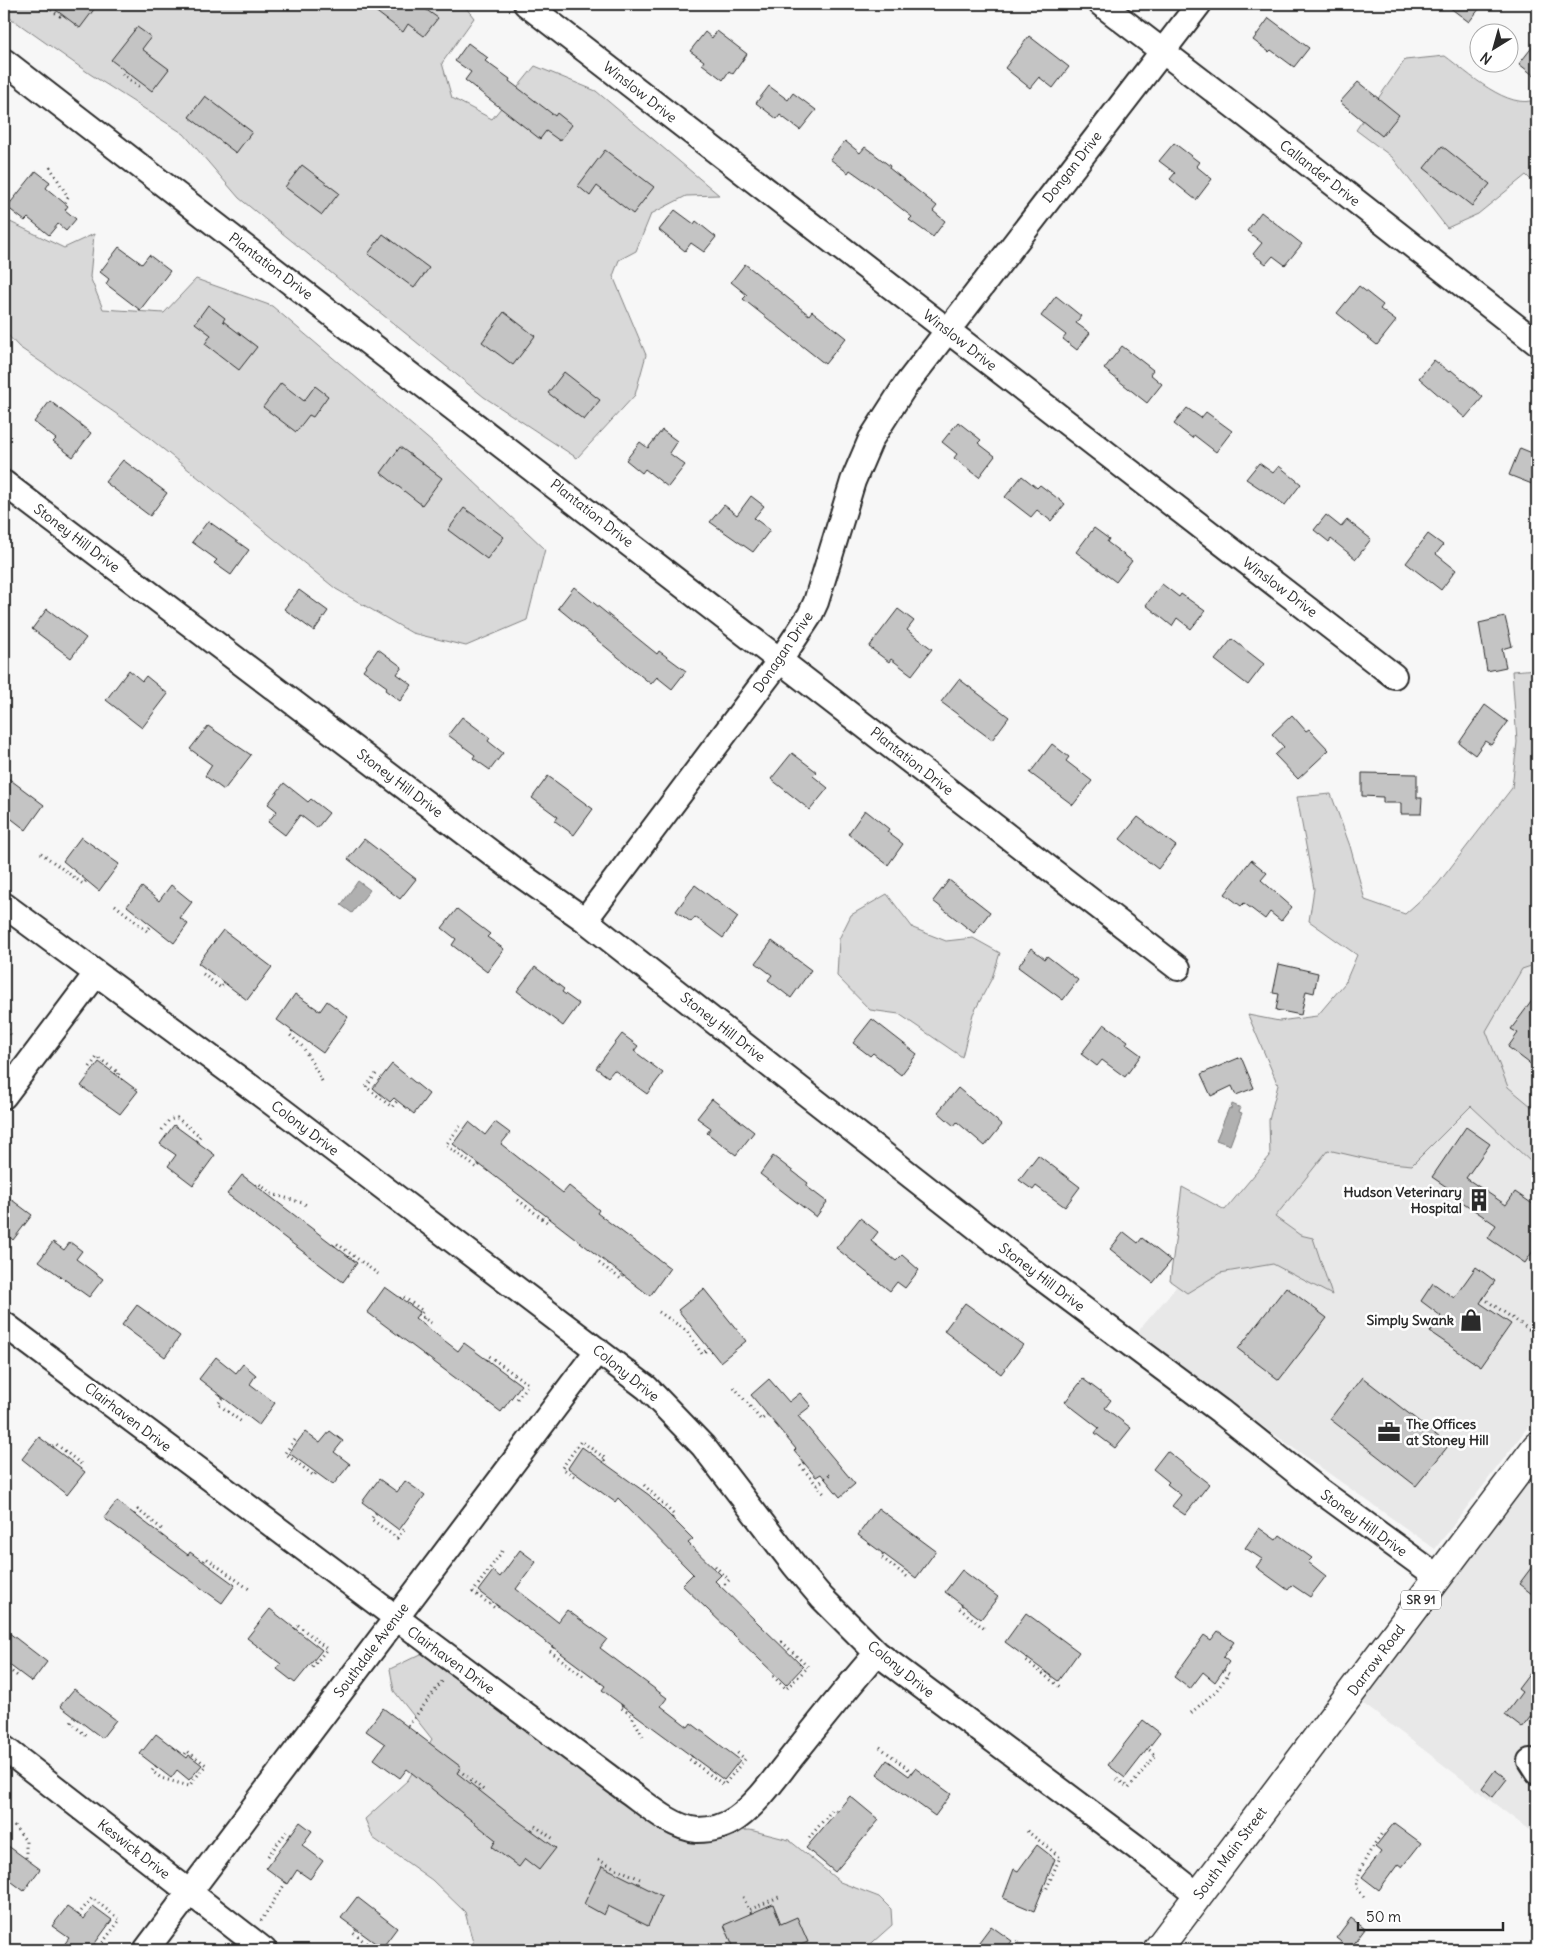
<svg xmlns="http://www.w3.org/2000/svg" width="1541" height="1954" font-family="Delius,sans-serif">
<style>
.built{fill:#e8e8e8}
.green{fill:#d9d9d9;stroke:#828282}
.water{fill:#b0b0b0;stroke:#7b7b7b}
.building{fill:#c4c4c4;stroke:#2b2b2b}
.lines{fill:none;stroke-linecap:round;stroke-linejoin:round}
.minor-casing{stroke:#2b2b2b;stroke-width:28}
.major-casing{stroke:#2b2b2b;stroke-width:31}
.path{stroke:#2b2b2b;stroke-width:3;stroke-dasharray:1 4;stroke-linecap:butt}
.minor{stroke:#fff;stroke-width:24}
.major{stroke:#fff;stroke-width:28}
.labels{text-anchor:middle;stroke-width:5;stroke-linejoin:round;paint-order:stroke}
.shield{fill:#fff;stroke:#6b6b6b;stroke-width:1}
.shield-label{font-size:12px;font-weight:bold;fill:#2b2b2b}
.street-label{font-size:14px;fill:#2b2b2b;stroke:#fff}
.poi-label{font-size:14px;font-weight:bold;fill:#2b2b2b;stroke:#fff;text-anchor:end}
</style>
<rect width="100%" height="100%" fill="#f7f7f7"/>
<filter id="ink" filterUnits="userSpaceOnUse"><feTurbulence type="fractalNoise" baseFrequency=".02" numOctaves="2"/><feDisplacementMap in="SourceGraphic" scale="10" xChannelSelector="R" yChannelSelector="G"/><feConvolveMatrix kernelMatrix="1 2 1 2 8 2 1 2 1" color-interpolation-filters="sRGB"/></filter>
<g filter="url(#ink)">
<path class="built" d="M1537,948V1415L1435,1549L1135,1335L1330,1107Z
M1530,1466L1537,1472V1836L1357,1699Z"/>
<path class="green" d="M8,4H463L474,18L442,63L452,98L492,119L535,66L596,91L719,195L686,196L651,214L636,251L619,260L613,276L646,355L635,395L577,458L484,397L239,198L184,134L90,74L9,17Z
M1445,56C1467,72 1509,112 1537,99V186L1526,175L1478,214L1447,228L1392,157L1356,130L1405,60Z
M4,219L64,248L94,234L90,277L103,309L164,313L196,279L272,306L433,443L545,549L527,620L466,646L412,633L336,589L137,428L19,347L4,331Z
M1537,669V964L1522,969L1486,1031L1508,1087L1537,1111V1158L1531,1162L1471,1106L1412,1165L1380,1162L1328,1150L1275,1217L1300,1235L1313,1238L1332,1295L1273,1264L1220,1273L1187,1293L1170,1281L1182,1187L1225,1210L1270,1156L1269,1120L1278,1085L1248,1015L1279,1021L1317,1016L1345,983L1357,955L1309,921L1314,889L1297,797L1331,794L1350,846L1365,900L1405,914L1437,885L1512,788L1517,742L1512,671Z
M887,894L913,928L946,941L973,938L1000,953L992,978L973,1014L962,1057L899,1014L870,1010L837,976L839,939L851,915Z
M423,1653L665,1833L750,1830L789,1840L840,1882L879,1897L891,1909L892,1925L864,1950H475L465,1912L432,1880L373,1838L365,1819L408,1780L432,1739L394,1691L390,1669Z"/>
<path class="water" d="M358,881L370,890L352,913L341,905Z
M1232,1104L1241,1108L1239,1112L1242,1113L1230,1145L1216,1140L1229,1108L1231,1109Z"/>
<path class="building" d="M48,4H98L80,28Z
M366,4H418L438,18L424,36L408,24L403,32Z
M1445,4H1483L1469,22Z
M1269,18L1309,48L1294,67L1271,50L1269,52L1253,40Z
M137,27L151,37L142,49L169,69L152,91L111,60Z
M717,31L747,54L733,74L729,71L723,80L702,64L704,61L690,51L705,32L712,38Z
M1029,36L1069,67L1053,88L1039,77L1030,88L1005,68Z
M1537,41V78L1519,64Z
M468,43L488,58L485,61L510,79L509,81L555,116L557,113L572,125L560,141L546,131L540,139L465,80L471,72L455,61Z
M1358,82L1399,115L1382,136L1340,102Z
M769,86L788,100L793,93L816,110L800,130L780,115L777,119L756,103Z
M205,96L252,132L236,153L189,117Z
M845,141L860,153L865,147L890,166L889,168L937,206L933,211L945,221L933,237L909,220L912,217L874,187L850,170L848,173L830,159Z
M1174,143L1199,162L1196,166L1212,179L1196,200L1170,179L1175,173L1159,161Z
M1442,146L1490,184L1472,206L1424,168Z
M605,150L654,187L633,214L597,186L590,196L578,186Z
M302,165L339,193L322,215L285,187Z
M36,171L50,182L46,188L68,206L65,210L76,219L66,231L58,224L49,235L28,218L25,221L7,207Z
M675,210L694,224L696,221L716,237L704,252L691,243L685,251L659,230Z
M1261,212L1302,244L1285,265L1273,256L1266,264L1253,254L1262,243L1247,231Z
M383,234L429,268L414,288L368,254Z
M119,247L142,264L149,255L170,271L140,310L106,284L109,279L100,272Z
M745,264L809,315L812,311L846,338L825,364L743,299L747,295L731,282Z
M1359,286L1383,305L1380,309L1396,321L1377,345L1337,313Z
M1056,296L1081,316L1076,323L1090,333L1077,350L1063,339L1066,335L1041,316Z
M208,305L225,318L223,321L257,347L239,370L205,344L211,335L195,323Z
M504,312L535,336L513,365L482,342Z
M1122,346L1153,370L1150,374L1162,384L1147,403L1104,369Z
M1434,360L1449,372L1451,370L1483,397L1465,418L1419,378Z
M564,372L600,400L584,420L548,393Z
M281,383L304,401L315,386L328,396L313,417L309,415L296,432L263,407Z
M50,401L91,433L73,457L53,442L56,439L34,422Z
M1187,408L1201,418L1206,412L1232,431L1216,452L1194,435L1192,438L1174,424Z
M958,422L981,440L978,443L995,456L979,477L954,458L957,454L942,442Z
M662,430L677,441L669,453L685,465L668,487L645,469L642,473L626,460L640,442L648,448Z
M400,447L442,478L422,505L381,473Z
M1520,448L1537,455V486L1509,475Z
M123,460L167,493L150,516L105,482Z
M1259,463L1273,473L1279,466L1301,484L1285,505L1246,479Z
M1022,476L1037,488L1040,485L1065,504L1051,521L1037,510L1031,517L1005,497Z
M751,496L764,506L754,518L770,530L753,552L710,522L724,505L737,515Z
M464,508L504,537L487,559L448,530Z
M1326,515L1341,527L1347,520L1371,539L1356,559L1331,539L1329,542L1314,530Z
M208,521L249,550L231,575L214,563L217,560L192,542Z
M1094,528L1109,539L1107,542L1132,561L1116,582L1076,552Z
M1428,534L1443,545L1436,554L1456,570L1441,590L1406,563Z
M1162,584L1179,597L1181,594L1205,611L1191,629L1177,618L1172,626L1146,605Z
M574,587L657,654L659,651L686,671L672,689L657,677L651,684L558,608Z
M299,590L328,611L314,631L284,609Z
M47,609L86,638L71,658L32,629Z
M898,609L914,621L907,630L932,649L912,675L891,659L889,662L869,647Z
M1505,617L1512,646L1502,649L1506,667L1487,671L1479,623Z
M1232,639L1264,664L1248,685L1215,660Z
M378,649L402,667L397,674L412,685L400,701L385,690L387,687L363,670Z
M129,670L142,681L146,676L168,694L142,728L106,700Z
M959,679L1009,717L992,740L941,702Z
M1485,705L1508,722L1491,745L1485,741L1475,755L1459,743Z
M1292,715L1306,731L1309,729L1329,750L1298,779L1275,755L1284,747L1272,734Z
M462,717L490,738L488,741L503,753L490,770L473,758L475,755L448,735Z
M208,726L251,755L224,790L205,776L212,765L190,749Z
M1052,744L1069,757L1066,761L1092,781L1073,805L1030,773Z
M792,753L817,772L813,776L828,788L810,810L771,779Z
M1362,773L1417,774V798H1422L1421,814H1401V803H1383V797L1362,796Z
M4,775L44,805L26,830L4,813Z
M548,776L593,809L574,835L555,821L558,817L532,798Z
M284,783L308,802L311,799L329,813L317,828L300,815L285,835L268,822L277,811L268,804Z
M865,810L889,829L887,832L903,844L888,865L848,834Z
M1138,817L1176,846L1158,869L1120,839Z
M81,837L119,864L99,891L63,861Z
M364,839L416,879L400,899L348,859Z
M1251,860L1267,873L1261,880L1292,907L1281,921L1270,912L1265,919L1244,903L1241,906L1225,894Z
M949,880L990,912L974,933L933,901Z
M171,885L192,902L180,918L188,924L174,943L127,906L142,887L159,901Z
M695,885L738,917L723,938L695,917L691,922L676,911Z
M457,909L490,934L487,937L504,949L487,972L452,945L456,939L442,928Z
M223,930L272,967L247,1000L198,963Z
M772,941L811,970L791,998L768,980L772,975L756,963Z
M1031,948L1045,959L1047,956L1078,980L1063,1000L1018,967Z
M1279,964L1318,973L1314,993L1306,991L1301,1015L1276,1010L1279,994L1273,993Z
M535,967L564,989L562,992L579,1004L563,1026L517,991Z
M295,994L320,1011L327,1001L348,1017L323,1053L277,1020Z
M1537,994V1069L1508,1047L1518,1033L1511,1029Z
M872,1019L917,1054L901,1075L873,1053L870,1056L853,1043Z
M1104,1024L1128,1041L1126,1044L1141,1055L1125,1077L1102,1060L1097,1066L1081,1054Z
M622,1034L638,1046L634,1051L663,1073L647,1094L614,1070L608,1077L596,1068Z
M1241,1057L1254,1088L1236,1095L1232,1086L1211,1096L1201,1074Z
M99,1062L138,1091L120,1114L81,1086Z
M392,1064L429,1094L414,1114L394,1098L390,1102L373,1088Z
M958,1088L1002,1125L985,1146L957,1122L954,1126L938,1112Z
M712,1099L754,1132L736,1155L707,1133L711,1128L697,1118Z
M469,1122L485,1135L495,1122L510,1133L501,1144L563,1193L569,1186L599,1210L597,1213L670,1268L650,1296L453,1144Z
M174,1125L215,1155L193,1185L168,1166L176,1155L160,1144Z
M1466,1127L1490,1144L1466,1178L1506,1205L1515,1192L1537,1207V1245L1525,1263L1488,1238L1496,1225L1452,1195L1454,1192L1432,1177Z
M1038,1155L1080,1187L1065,1207L1036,1186L1033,1190L1019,1180Z
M773,1156L808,1183L806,1186L827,1202L816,1217L760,1174Z
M242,1175L357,1263L343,1282L227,1194Z
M4,1194L32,1215L13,1240L4,1232Z
M860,1218L878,1232L871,1241L896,1261L902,1255L919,1270L905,1288L897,1282L890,1291L836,1248Z
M1124,1232L1138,1243L1142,1238L1171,1261L1153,1283L1110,1249Z
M53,1242L64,1250L70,1242L82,1251L76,1259L103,1279L89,1297L39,1261Z
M1476,1267L1495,1281L1480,1303L1511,1324L1481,1367L1430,1332L1441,1316L1421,1301L1433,1283L1454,1298Z
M385,1287L420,1312L415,1318L458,1351L464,1343L521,1385L501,1412L367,1312Z
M1286,1287L1327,1318L1279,1380L1238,1349Z
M704,1289L746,1341L720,1362L678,1310Z
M965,1303L1023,1345L1001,1374L944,1331Z
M137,1305L180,1336L165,1357L122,1325Z
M216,1357L236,1373L243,1364L256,1375L250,1384L275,1403L259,1425L199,1379Z
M1362,1377L1449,1445L1416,1486L1330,1419Z
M769,1379L789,1402L800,1393L811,1406L798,1416L855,1484L840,1497L821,1474L816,1477L794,1451L796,1449L751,1395Z
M1083,1379L1111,1400L1105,1408L1131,1428L1115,1448L1095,1433L1099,1428L1065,1402Z
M330,1431L343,1441L334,1452L350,1464L333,1485L289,1453L305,1432L320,1443Z
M39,1437L85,1472L67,1495L22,1459Z
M582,1447L649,1495L693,1539L688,1543L721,1575L715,1581L803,1667L786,1685L682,1585L693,1574L618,1498L615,1502L568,1468Z
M1167,1451L1209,1484L1185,1515L1172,1506L1181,1495L1167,1484L1169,1482L1153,1469Z
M379,1479L397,1492L405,1481L425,1495L399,1530L362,1502Z
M117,1501L188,1555L190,1552L235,1585L222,1603L104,1518Z
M878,1508L936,1551L916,1578L858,1535Z
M1259,1528L1276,1540L1280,1535L1312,1558L1308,1562L1326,1576L1310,1597L1292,1585L1288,1590L1256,1567L1262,1559L1245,1548Z
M520,1550L536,1562L516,1589L558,1622L567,1610L607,1639L600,1648L667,1698L661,1706L688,1727L691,1723L740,1760L724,1780L602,1690L605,1686L478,1591L493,1571L500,1577Z
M1537,1560V1598L1519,1584Z
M962,1570L998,1597L981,1619L945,1592Z
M270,1609L322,1650L295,1683L277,1669L281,1664L247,1638Z
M1026,1613L1079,1652L1058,1681L1005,1642Z
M4,1629L47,1662L32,1682L4,1661Z
M1218,1631L1234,1642L1223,1657L1229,1662L1215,1682L1203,1672L1190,1689L1174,1677L1204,1635L1211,1640Z
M1537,1664V1708L1522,1728L1505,1715L1522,1692L1518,1689Z
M74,1689L116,1720L102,1738L60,1706Z
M383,1708L461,1767L457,1773L513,1817L556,1848L539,1870L525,1859L519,1867L492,1847L496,1840L407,1769L400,1778L374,1759L385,1744L366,1731Z
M1143,1720L1160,1733L1125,1778L1108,1765Z
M156,1734L187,1758L189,1755L202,1765L189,1780L177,1770L171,1778L140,1754Z
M887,1760L909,1776L915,1768L951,1794L935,1816L877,1774Z
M1495,1770L1507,1779L1493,1797L1482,1788Z
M850,1796L879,1820L835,1872L806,1848Z
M300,1822L312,1831L302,1845L323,1861L310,1879L297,1870L288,1884L266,1868Z
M1394,1823L1421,1843L1402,1867L1398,1864L1379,1890L1362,1877L1381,1852L1375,1847Z
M4,1843L40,1869L24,1891L4,1876Z
M1037,1845L1055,1859L1034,1911L1003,1898L1014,1869L1018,1871Z
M602,1866L662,1896L648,1926L608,1906L604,1915L584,1904Z
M357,1897L397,1928L382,1948L341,1918Z
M773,1904L781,1924L797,1917L808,1942L788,1950H777L773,1943L755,1950H735L724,1925Z
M93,1906L112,1920L90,1950H60L69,1938L52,1926L67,1907L84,1919Z
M1351,1918L1365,1929L1350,1949L1336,1938Z
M991,1926L1012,1941L1005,1950H973Z"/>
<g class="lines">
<defs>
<path id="minor" d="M526,4L1394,676
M1101,4L1247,116L1537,343
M4,61L1178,968
M4,483L518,873L585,920L1031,1270L1220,1411L1319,1490L1438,1577
M4,905L271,1102L647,1388L703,1446L795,1566L822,1598L877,1653L1160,1865L1198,1895
M585,920L781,659L810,615L816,602L853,481L871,439L905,386L1199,4
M4,1096L96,974
M4,1324L625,1789C645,1803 672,1828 697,1830C711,1830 726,1826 737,1818C760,1801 777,1775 795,1753C822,1719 849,1685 877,1653
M4,1748L264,1950
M1530,1761L1537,1772
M146,1950L598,1350"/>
<path id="major" d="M1157,1950L1537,1446"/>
</defs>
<use href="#minor" class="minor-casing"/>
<use href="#major" class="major-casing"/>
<path class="path" d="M43,4L60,16L61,14
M125,70L122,74L140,87
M50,167L68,197L65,203
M4,820L8,816
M41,853L83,884L86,881
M115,905L147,931L151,926
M203,974L221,988L225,983
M4,1020L11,1036
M292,1031L290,1035L303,1047L322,1081
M90,1067L97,1057L119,1073L118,1076
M376,1074L366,1087L392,1107L397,1101
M460,1126L446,1145L477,1168L480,1164
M162,1130L169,1120L177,1118L200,1136L196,1141
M256,1185L258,1183L272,1194L303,1203L308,1206
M518,1200L547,1222L550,1217
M334,1246L336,1243L378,1274
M599,1263L621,1279L623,1276
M400,1298L402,1296L423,1311L420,1315
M1483,1298L1530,1330
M659,1312L687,1331L702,1354L709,1348
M418,1314L431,1323
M421,1323L424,1318
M487,1360L489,1356L528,1384L517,1399
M734,1387L761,1420L767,1415
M223,1398L218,1404L243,1423
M295,1440L285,1453L314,1476L316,1473
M53,1447L56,1444L81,1464
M804,1463L800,1465L826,1496
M574,1476L562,1468L581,1441L606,1459L603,1463
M644,1485L674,1515L672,1518
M817,1485L830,1474
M376,1513L371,1519L397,1538L406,1527
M135,1515L138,1510L162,1529
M883,1554L881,1557L909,1578
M204,1561L206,1558L249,1589
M715,1566L729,1580L722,1587
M497,1605L495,1608L473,1592L503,1550
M962,1605L959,1608L986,1630
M295,1629L298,1625L327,1649L311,1669
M553,1647L550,1651L586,1678
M1027,1658L1025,1660L1060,1687
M4,1666L19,1677
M773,1676L786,1689L808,1667L782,1642L780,1644
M622,1705L620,1707L631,1715L643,1736
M1191,1713L1216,1691L1229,1674L1223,1670
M1531,1717L1537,1722
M75,1718L71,1723L89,1738
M1534,1719L1537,1715
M408,1726L444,1679
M880,1747L912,1772
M692,1756L689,1759L724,1785L745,1759L735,1751
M156,1766L152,1771L161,1778L189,1786L206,1765L187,1751L184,1756
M459,1770L486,1792
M1117,1779L1129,1788L1156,1755L1148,1749
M14,1826L26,1841V1858
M532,1830L535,1826L555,1840
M1027,1831L1060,1857L1046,1890L1043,1889
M809,1838L833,1809L837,1811
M268,1856L287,1831L291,1834
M598,1860L640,1879L638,1884
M743,1897L749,1910
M1364,1897L1357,1888C1355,1873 1373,1846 1382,1833L1384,1835
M751,1913L749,1910L781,1896
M78,1915L92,1898L120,1920L97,1950
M261,1921L286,1882
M356,1930L353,1933L370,1946
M91,1949L93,1950
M1012,1950L1020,1939"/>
<use href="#minor" class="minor"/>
<use href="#major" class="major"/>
</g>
</g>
<defs>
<symbol id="building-bare" viewBox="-9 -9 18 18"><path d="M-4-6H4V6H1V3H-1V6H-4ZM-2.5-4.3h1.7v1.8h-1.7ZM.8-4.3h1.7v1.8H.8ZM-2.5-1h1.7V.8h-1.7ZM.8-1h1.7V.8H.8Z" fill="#2b2b2b" stroke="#fff" stroke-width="2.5" paint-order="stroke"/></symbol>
<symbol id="shop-bare" viewBox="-9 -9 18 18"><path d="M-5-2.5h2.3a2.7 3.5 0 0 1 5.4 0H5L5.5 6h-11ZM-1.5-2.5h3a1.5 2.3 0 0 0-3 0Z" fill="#2b2b2b" stroke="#fff" stroke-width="2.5" paint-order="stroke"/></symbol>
<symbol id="office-bare" viewBox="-9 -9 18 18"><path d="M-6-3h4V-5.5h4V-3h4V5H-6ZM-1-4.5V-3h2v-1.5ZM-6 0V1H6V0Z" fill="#2b2b2b" stroke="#fff" stroke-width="2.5" paint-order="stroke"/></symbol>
</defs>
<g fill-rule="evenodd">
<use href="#building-bare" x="1463" y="1184" width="32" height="32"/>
<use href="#shop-bare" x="1455" y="1304" width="32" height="32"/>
<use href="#office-bare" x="1373" y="1416" width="32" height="32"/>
</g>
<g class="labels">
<rect class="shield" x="1401" y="1590.5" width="40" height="19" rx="4"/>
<g class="shield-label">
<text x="1421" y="1604">SR 91</text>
</g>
<g class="street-label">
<text transform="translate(640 92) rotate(38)" y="5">Winslow Drive</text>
<text transform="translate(1072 167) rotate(-52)" y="5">Dongan Drive</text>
<text transform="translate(1320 173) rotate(38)" y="5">Callander Drive</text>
<text transform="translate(271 266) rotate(37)" y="5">Plantation Drive</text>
<text transform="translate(960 340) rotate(38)" y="5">Winslow Drive</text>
<text transform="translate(592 513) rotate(38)" y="5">Plantation Drive</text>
<text transform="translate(77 538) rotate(37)" y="5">Stoney Hill Drive</text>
<text transform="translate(1280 587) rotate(37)" y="5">Winslow Drive</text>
<text transform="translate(783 652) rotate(-56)" y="5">Donagan Drive</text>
<text transform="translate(912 761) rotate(38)" y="5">Plantation Drive</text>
<text transform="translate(400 783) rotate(37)" y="5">Stoney Hill Drive</text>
<text transform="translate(723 1027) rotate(38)" y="5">Stoney Hill Drive</text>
<text transform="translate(305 1128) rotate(37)" y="5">Colony Drive</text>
<text transform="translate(1042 1277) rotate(37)" y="5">Stoney Hill Drive</text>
<text transform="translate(626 1373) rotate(39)" y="5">Colony Drive</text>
<text transform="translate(128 1417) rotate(37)" y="5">Clairhaven Drive</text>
<text transform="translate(1364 1523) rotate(36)" y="5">Stoney Hill Drive</text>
<text transform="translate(371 1650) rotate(-53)" y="5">Southdale Avenue</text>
<text transform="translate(451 1660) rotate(36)" y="5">Clairhaven Drive</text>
<text transform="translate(1376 1660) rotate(-53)" y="5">Darrow Road</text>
<text transform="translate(901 1669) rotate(39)" y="5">Colony Drive</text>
<text transform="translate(134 1849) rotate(38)" y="5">Keswick Drive</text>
<text transform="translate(1230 1853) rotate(-53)" y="5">South Main Street</text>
</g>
<g class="poi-label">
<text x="1462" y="1197">Hudson Veterinary<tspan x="1462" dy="16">Hospital</tspan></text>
<text x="1454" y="1325">Simply Swank</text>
<text x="1406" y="1429" text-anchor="start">The Offices<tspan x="1406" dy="16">at Stoney Hill</tspan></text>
</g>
</g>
<rect width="1541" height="1954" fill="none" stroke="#fff" stroke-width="20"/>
<rect x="10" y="10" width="1521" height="1934" fill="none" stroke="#2b2b2b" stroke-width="2" filter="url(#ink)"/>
<g transform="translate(1494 48) rotate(217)"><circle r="24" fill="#ffffff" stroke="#aaaaaa"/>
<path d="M0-4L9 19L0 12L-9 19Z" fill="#2b2b2b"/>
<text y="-8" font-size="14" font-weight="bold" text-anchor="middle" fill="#2b2b2b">N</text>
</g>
<path d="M1358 1922v8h145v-8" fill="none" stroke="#2b2b2b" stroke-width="2.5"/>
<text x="1366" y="1922" font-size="15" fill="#2b2b2b" stroke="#ffffff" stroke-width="4" paint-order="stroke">50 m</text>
</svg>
